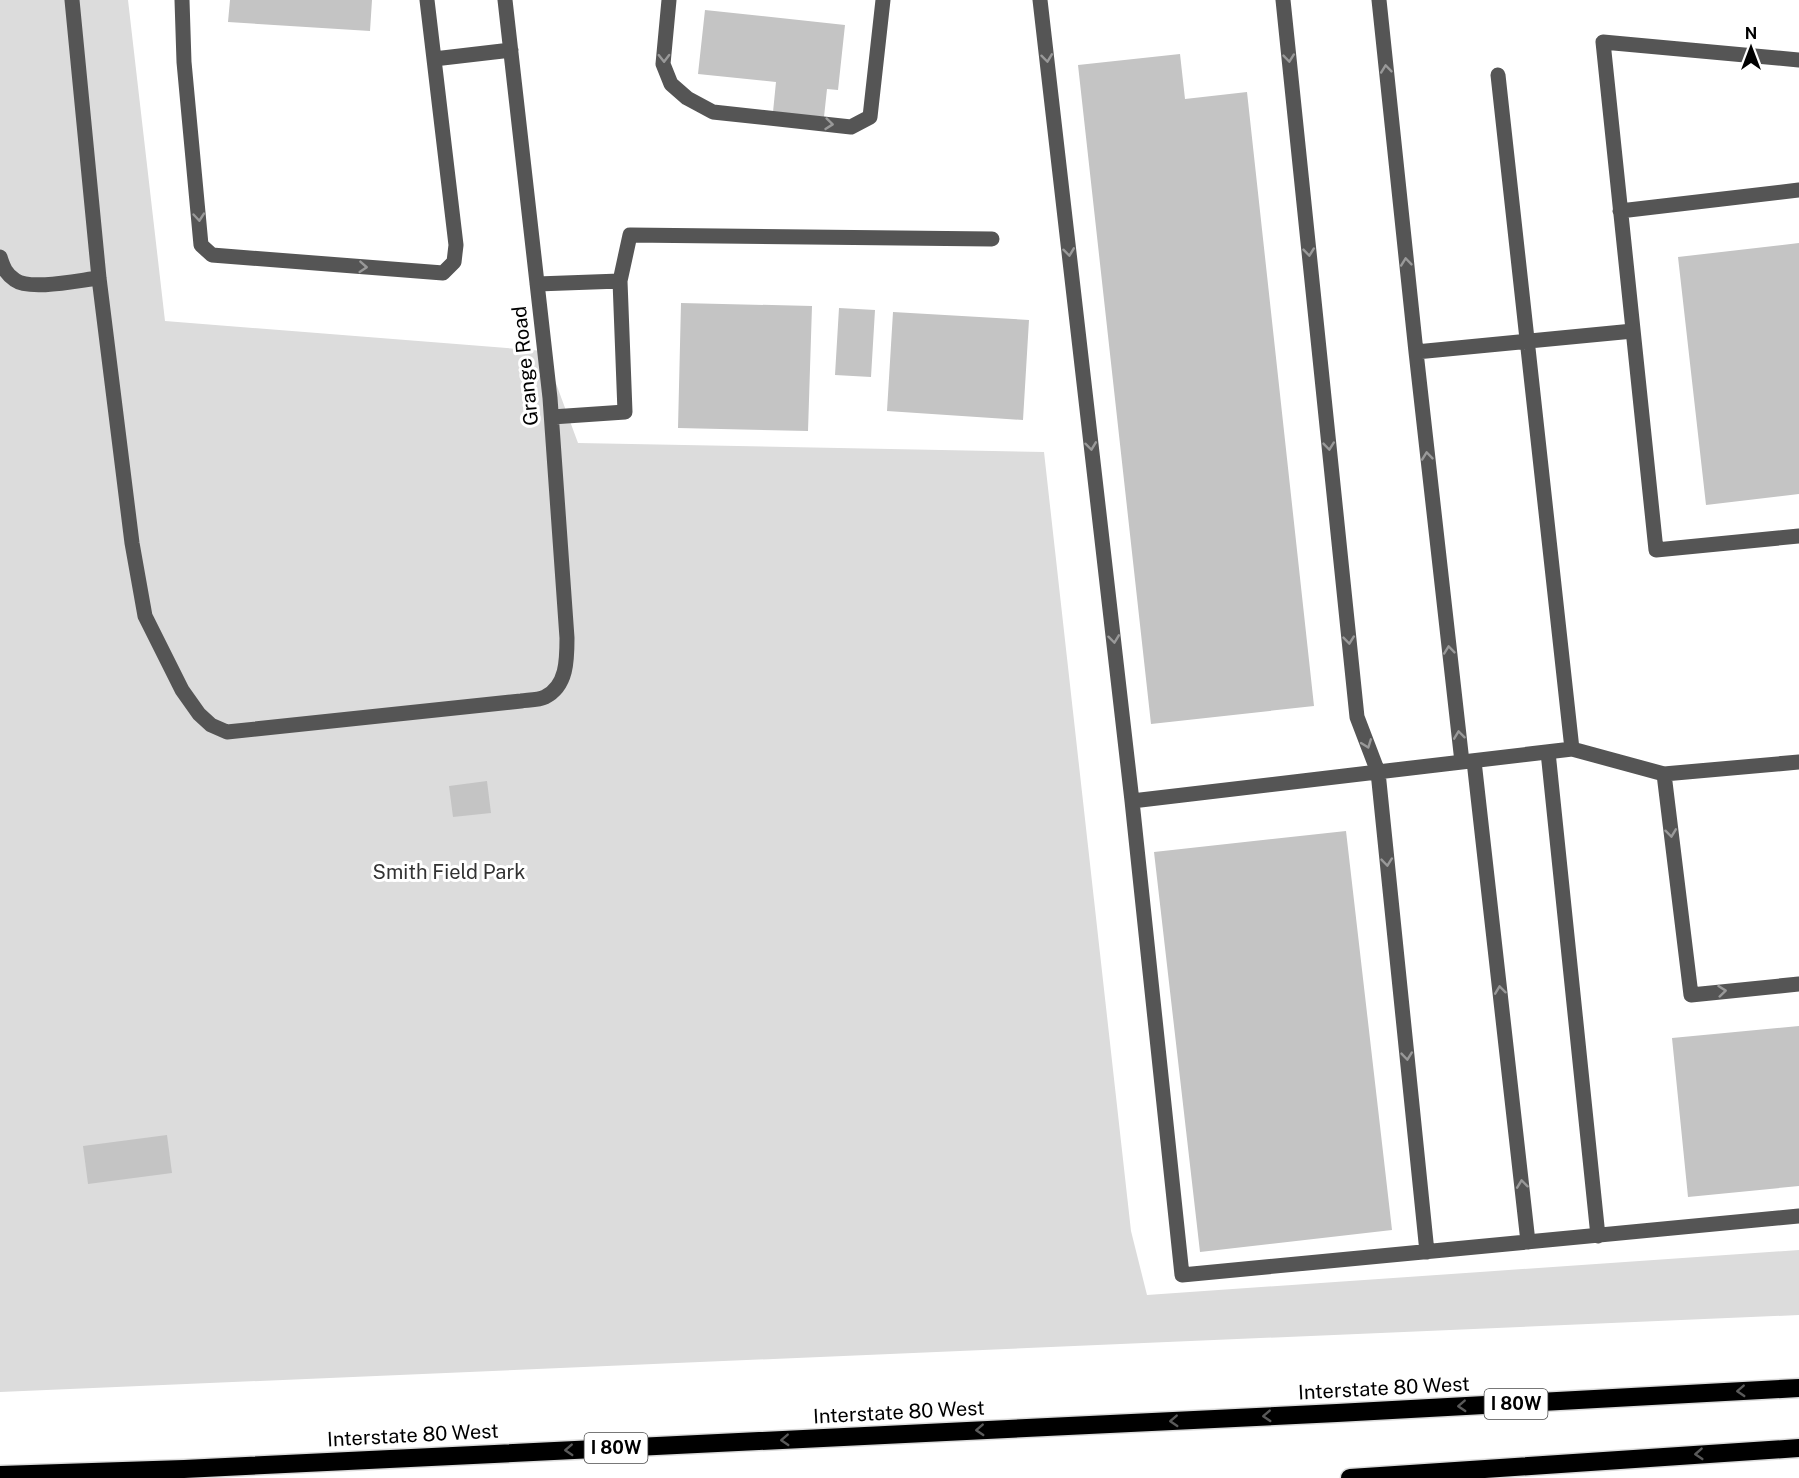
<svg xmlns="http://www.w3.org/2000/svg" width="1799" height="1478" font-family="'Public Sans',sans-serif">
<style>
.green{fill:#dcdcdc}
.building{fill:#c4c4c4}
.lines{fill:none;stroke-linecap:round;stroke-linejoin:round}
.highway-casing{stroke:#dbdbdb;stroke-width:21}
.minor{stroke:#555;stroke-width:15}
.highway{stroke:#000;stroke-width:18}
.oneway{stroke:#999}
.oneway2{stroke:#595959}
.labels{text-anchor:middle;stroke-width:6;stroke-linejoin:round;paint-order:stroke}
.shield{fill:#fff;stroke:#4c4c4c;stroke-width:1.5}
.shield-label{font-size:18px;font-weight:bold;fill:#000}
.street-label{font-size:20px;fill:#000;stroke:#fff}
.park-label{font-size:20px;fill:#333;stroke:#fff}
</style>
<rect width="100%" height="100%" fill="#fff"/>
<path class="green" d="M0,0H128L165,321L544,351L578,443L1044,452L1131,1231L1147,1295L1799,1250V1315L0,1392Z"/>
<path class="building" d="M230,0H372L370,31L228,22Z
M705,10L845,25L838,90L827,89L824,117L773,112L776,82L698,74Z
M1180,54L1185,99L1247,92L1314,706L1151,724L1078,65Z
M1799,243V494L1706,505L1678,257Z
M681,303L812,306L808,431L678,428Z
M839,308L875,310L871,377L835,375Z
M893,312L1029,320L1023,420L887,411Z
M487,781L491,813L453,817L449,786Z
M1346,831L1392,1230L1200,1252L1154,852Z
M1799,1026V1186L1688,1197L1672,1038Z
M167,1135L172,1173L88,1184L83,1146Z"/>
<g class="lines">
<defs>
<path id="highway" d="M0,1475L184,1469L1337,1413L1799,1388
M1350,1478L1799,1448"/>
</defs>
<use href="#highway" class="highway-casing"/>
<path class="minor" d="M72,0L99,278L132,543L145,616L182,690L199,714L211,725L227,732L521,701C528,700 539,700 545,697C567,686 567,660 567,638L550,398L505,0
M182,0L184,62L201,245L212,255L443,273L454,262L456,245L427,0
M669,0L663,64L671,84L687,98L713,112L851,127L870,117L883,0
M1040,0L1132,801L1182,1275L1799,1216
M1283,0L1357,717L1378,772L1427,1252
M1379,0L1416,352L1462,762
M434,59L511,50
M1799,60L1603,42L1656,550L1799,536
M1498,75L1572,749
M1620,211L1799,190
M0,257C3,267 6,274 15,280C30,291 80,280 99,278
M537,284L620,281L630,235L992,239
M1416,352L1633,331
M552,417L625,412L620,281
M1548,752L1598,1236
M1474,761L1528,1242
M1664,774L1691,995L1799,984
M1132,801L1572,749L1664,774L1799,762"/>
<use href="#highway" class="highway"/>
</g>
<defs><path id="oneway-chevron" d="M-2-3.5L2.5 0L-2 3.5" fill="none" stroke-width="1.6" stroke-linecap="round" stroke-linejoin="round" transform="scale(1.5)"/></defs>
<g class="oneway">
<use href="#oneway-chevron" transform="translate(664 58) rotate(89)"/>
<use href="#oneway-chevron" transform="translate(1047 58) rotate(83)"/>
<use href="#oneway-chevron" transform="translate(1289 58) rotate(84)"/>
<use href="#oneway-chevron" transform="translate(1386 69) rotate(-96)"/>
<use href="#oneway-chevron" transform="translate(829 124) rotate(6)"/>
<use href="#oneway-chevron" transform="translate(199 217) rotate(85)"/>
<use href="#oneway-chevron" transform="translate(1069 252) rotate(83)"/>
<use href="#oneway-chevron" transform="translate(1309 252) rotate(84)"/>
<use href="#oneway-chevron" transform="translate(1406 262) rotate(-96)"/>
<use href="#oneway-chevron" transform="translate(363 267) rotate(4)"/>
<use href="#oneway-chevron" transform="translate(1091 446) rotate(83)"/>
<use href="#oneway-chevron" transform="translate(1329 446) rotate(84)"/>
<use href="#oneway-chevron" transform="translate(1427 456) rotate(-96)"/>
<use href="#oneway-chevron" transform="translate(1114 639) rotate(83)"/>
<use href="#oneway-chevron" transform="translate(1349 640) rotate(84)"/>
<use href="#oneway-chevron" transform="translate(1449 650) rotate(-96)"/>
<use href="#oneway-chevron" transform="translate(1459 735) rotate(-97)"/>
<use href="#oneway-chevron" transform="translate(1367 744) rotate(69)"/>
<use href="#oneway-chevron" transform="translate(1671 833) rotate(83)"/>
<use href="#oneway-chevron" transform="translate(1387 862) rotate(84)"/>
<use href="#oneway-chevron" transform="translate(1500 990) rotate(-97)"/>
<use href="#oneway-chevron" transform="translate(1722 991) rotate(-6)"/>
<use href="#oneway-chevron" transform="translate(1407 1056) rotate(84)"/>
<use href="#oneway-chevron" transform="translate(1522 1184) rotate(-97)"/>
</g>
<g class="oneway2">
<use href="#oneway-chevron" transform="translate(1741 1391) rotate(177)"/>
<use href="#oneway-chevron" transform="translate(1462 1406) rotate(177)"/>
<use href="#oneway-chevron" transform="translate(1267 1416) rotate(177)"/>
<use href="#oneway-chevron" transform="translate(1174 1421) rotate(177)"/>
<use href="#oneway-chevron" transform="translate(980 1430) rotate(177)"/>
<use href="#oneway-chevron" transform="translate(785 1440) rotate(177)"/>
<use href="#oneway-chevron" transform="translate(569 1450) rotate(177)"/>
<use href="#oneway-chevron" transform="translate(1699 1454) rotate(176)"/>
</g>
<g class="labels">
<g class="shield">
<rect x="1484.5" y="1389" width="63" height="30" rx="4.5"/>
<rect x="584.5" y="1433" width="63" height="30" rx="4.5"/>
</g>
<g class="shield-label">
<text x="1516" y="1410">I 80W</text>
<text x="616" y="1454">I 80W</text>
</g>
<g class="street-label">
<text transform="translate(525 366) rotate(-96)" y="7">Grange Road</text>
<text transform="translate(1384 1388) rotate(-3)" y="7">Interstate 80 West</text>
<text transform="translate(899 1412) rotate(-3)" y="7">Interstate 80 West</text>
<text transform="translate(413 1435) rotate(-3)" y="7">Interstate 80 West</text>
</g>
<g class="park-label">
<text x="449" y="879">Smith Field Park</text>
</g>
</g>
<g transform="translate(1751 48)" stroke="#ffffff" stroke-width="4.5" paint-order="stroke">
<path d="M0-4.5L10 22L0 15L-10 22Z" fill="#000000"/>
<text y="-9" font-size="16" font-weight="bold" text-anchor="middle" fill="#000000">N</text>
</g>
</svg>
